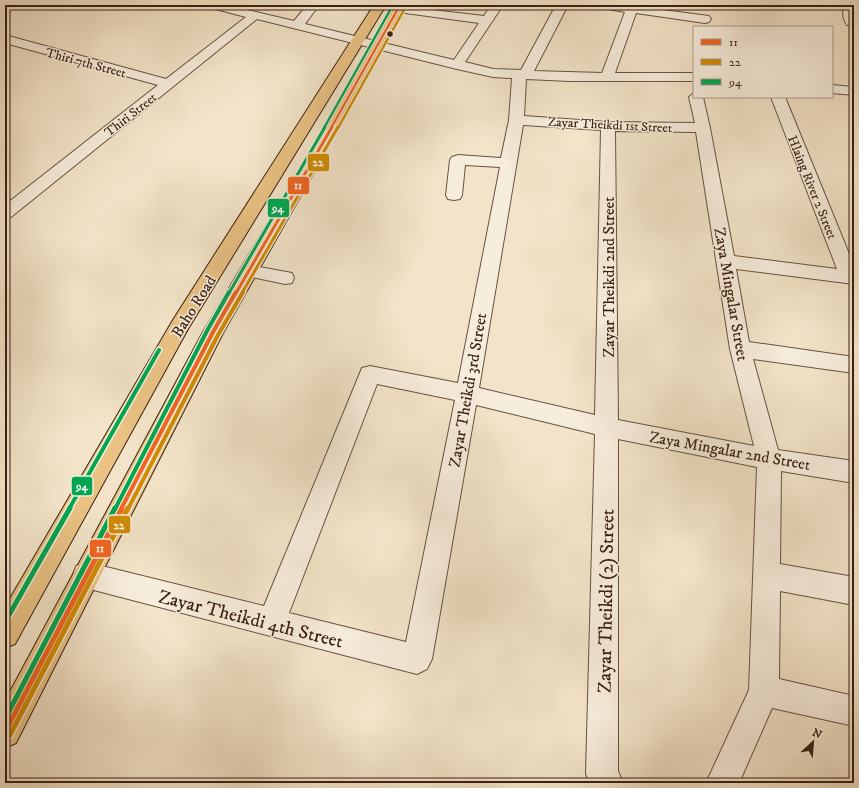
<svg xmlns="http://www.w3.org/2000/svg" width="859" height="788" font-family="'IM FELL DW Pica',serif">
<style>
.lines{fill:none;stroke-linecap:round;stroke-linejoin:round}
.minor-casing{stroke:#685140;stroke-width:2}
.major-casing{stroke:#392012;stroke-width:2}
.minor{fill:#f7eddc;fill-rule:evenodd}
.major{fill:#eac284;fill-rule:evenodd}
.bus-1-far3-casing{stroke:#f7eddc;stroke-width:4.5}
.bus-1-far2-casing{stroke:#f7eddc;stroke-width:5.5}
.bus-1-far1-casing{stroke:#f7eddc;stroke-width:7}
.bus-1-casing{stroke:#f7eddc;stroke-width:8}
.bus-2-far3-casing{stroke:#f7eddc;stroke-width:4.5}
.bus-2-far2-casing{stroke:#f7eddc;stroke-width:5.5}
.bus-2-far1-casing{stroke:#f7eddc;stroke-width:7}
.bus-2-casing{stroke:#f7eddc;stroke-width:8}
.bus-3-far3-casing{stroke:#f7eddc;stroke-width:4.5}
.bus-3-far2-casing{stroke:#f7eddc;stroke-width:5.5}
.bus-3-far1-casing{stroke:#f7eddc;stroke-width:7}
.bus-3-casing{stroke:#f7eddc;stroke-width:8}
.bus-1-far3{stroke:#f26522;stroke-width:2.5}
.bus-1-far2{stroke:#f26522;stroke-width:3}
.bus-1-far1{stroke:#f26522;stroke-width:4}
.bus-1{stroke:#f26522;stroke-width:5}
.bus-2-far3{stroke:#d18b04;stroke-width:2.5}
.bus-2-far2{stroke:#d18b04;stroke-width:3}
.bus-2-far1{stroke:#d18b04;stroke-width:4}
.bus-2{stroke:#d18b04;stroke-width:5}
.bus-3-far3{stroke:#00a651;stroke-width:2.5}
.bus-3-far2{stroke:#00a651;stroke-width:3}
.bus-3-far1{stroke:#00a651;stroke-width:4}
.bus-3{stroke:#00a651;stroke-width:5}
.bus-dot{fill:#392012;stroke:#f7eddc;stroke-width:1.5}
.labels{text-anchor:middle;stroke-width:3;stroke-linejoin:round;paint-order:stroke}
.far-street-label{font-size:13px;fill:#392012;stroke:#f7eddc}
.street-label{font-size:16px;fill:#392012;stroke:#f7eddc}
.near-street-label{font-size:19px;fill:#392012;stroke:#f7eddc}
.line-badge{stroke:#f7eddc;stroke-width:1.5}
.badge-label{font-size:11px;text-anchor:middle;font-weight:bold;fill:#fff}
</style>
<rect width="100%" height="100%" fill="#f3e4c9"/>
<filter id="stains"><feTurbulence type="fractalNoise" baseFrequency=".005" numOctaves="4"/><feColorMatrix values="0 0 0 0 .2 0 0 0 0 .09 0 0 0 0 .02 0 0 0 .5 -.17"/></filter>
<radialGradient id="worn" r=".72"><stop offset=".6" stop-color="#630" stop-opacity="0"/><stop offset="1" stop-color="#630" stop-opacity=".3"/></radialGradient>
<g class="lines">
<defs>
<path id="minor" d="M206,5H226L294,21L307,5H319L305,24L454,60L479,23L398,12L394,11L392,9L394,7L398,6L484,16L491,5H503L465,62L493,69L521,70L556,5H568L534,71L602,73L625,12L597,7L595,5L632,6L709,16L711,19L709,22L705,23L636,13L615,73H694V81H570L526,79L524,116L608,122L695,123L689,97L694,93V97H703L710,128L734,256L837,269L771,97H785L854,266V284L736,269L749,342L854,357V373L753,359L778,450L854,461V483L781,471L780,564L854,577V605L780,591L779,679L854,696V726L772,708L739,783H706L749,690L757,467L618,439V771L623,783H590L586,774L595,434L476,405L432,659L427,669L417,674L86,588L76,584L73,575L76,566L86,562L264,606L362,368L370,366L458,383L500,167L465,165L462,195L460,199L454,200L448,199L446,195L450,160L452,157L458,155L501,158L509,120L512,78L493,77L457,69L257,19L11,217L5,218V205L158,85L5,43V35L166,79L246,17L208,7ZM523,125L601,130L595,415L479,388ZM615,131L696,132L730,349L754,446L618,420ZM377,384L455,400L406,642L289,613Z
M844,5H854V26L847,25C842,18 843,13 844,5Z
M832,85L854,87V95L832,93Z
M249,265L292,273L294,278L292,283L285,284L242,275L240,271L242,267Z"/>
<path id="major" d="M374,5H386L188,329L15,644L5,648V607L173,320Z
M394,5H406L313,174L223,333L16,743L5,748V701L203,332L297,174Z"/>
</defs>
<use href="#minor" class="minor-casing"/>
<use href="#major" class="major-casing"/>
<use href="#minor" class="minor"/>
<use href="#major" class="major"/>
<defs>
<path id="bus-1-far3" d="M331,128L400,5"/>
<path id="bus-1-far2" d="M236,293L332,127"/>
<path id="bus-1-far1" d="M121,509L213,332L236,292"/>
<path id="bus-1" d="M5,732L122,508"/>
<path id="bus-2-far3" d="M338,128L405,8"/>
<path id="bus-2-far2" d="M242,293L338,127"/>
<path id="bus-2-far1" d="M128,509L218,335L243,292"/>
<path id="bus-2" d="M10,735L128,508"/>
<path id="bus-3-far3" d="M324,128L393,5"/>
<path id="bus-3-far2" d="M229,293L325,127"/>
<path id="bus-3-far1" d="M69,509L159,350
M115,509L208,329L229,292"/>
<path id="bus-3" d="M5,622L70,508
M5,719L115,508"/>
</defs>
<use href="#bus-1-far3" class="bus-1-far3-casing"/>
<use href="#bus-1-far2" class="bus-1-far2-casing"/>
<use href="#bus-1-far1" class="bus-1-far1-casing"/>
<use href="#bus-1" class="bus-1-casing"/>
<use href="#bus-2-far3" class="bus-2-far3-casing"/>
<use href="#bus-2-far2" class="bus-2-far2-casing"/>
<use href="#bus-2-far1" class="bus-2-far1-casing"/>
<use href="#bus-2" class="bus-2-casing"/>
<use href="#bus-3-far3" class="bus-3-far3-casing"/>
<use href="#bus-3-far2" class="bus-3-far2-casing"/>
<use href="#bus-3-far1" class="bus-3-far1-casing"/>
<use href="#bus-3" class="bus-3-casing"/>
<use href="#bus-1-far3" class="bus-1-far3"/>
<use href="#bus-1-far2" class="bus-1-far2"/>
<use href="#bus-1-far1" class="bus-1-far1"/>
<use href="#bus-1" class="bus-1"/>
<use href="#bus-2-far3" class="bus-2-far3"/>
<use href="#bus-2-far2" class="bus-2-far2"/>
<use href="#bus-2-far1" class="bus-2-far1"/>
<use href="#bus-2" class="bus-2"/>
<use href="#bus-3-far3" class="bus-3-far3"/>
<use href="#bus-3-far2" class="bus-3-far2"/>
<use href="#bus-3-far1" class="bus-3-far1"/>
<use href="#bus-3" class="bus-3"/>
</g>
<circle class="bus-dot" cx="390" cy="34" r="3.5"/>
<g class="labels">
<g class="far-street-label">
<text transform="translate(86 62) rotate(15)" y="5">Thiri 7th Street</text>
<text transform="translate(130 114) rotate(-38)" y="5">Thiri Street</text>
<text transform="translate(610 124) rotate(3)" y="5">Zayar Theikdi 1st Street</text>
<text transform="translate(813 187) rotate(68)" y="5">Hlaing River 2 Street</text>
</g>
<g class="street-label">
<text transform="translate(608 277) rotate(-90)" y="6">Zayar Theikdi 2nd Street</text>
<text transform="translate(732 294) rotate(80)" y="6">Zaya Mingalar Street</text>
<text transform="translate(193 306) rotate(-58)" y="6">Baho Road</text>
<text transform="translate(467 390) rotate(-80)" y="6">Zayar Theikdi 3rd Street</text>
<text transform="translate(730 450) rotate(10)" y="6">Zaya Mingalar 2nd Street</text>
</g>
<g class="near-street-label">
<text transform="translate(605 601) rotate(-89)" y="7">Zayar Theikdi (2) Street</text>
<text transform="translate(251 618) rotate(14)" y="7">Zayar Theikdi 4th Street</text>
</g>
</g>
<g class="line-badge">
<rect x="307" y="153" width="23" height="19" rx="4" fill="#d18b04"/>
<rect x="287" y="176" width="23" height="19" rx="4" fill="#f26522"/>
<rect x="267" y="198" width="23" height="20" rx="4" fill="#00a651"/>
<rect x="71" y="476" width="22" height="20" rx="4" fill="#00a651"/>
<rect x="108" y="515" width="23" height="19" rx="4" fill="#d18b04"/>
<rect x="89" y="539" width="23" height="19" rx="4" fill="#f26522"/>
</g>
<g class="badge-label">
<text x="318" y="166">22</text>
<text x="298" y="189">11</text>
<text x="278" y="212">94</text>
<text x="82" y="490">94</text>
<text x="119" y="529">22</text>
<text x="100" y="552">11</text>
</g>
<rect width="859" height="788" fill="none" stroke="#f3e4c9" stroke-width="20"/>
<rect x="6" y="6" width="847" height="776" fill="none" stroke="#392012" stroke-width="2"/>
<rect x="10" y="10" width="839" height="768" fill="none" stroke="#392012"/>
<rect x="693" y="26" width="140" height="72" fill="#f7eddc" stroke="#ab9b8b"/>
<rect x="701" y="39" width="20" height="6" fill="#f26522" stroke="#ab9b8b"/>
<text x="729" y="46" font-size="12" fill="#392012">11</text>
<rect x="701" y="59" width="20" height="6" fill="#d18b04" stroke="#ab9b8b"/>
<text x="729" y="66" font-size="12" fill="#392012">22</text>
<rect x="701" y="79" width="20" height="6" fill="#00a651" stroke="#ab9b8b"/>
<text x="729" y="86" font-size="12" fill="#392012">94</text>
<g transform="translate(813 742) rotate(26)" stroke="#f7eddc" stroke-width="3" paint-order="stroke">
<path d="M0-3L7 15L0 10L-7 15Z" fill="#392012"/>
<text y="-6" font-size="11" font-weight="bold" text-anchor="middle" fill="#392012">N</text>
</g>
<rect width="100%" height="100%" filter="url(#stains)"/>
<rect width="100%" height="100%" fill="url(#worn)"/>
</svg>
